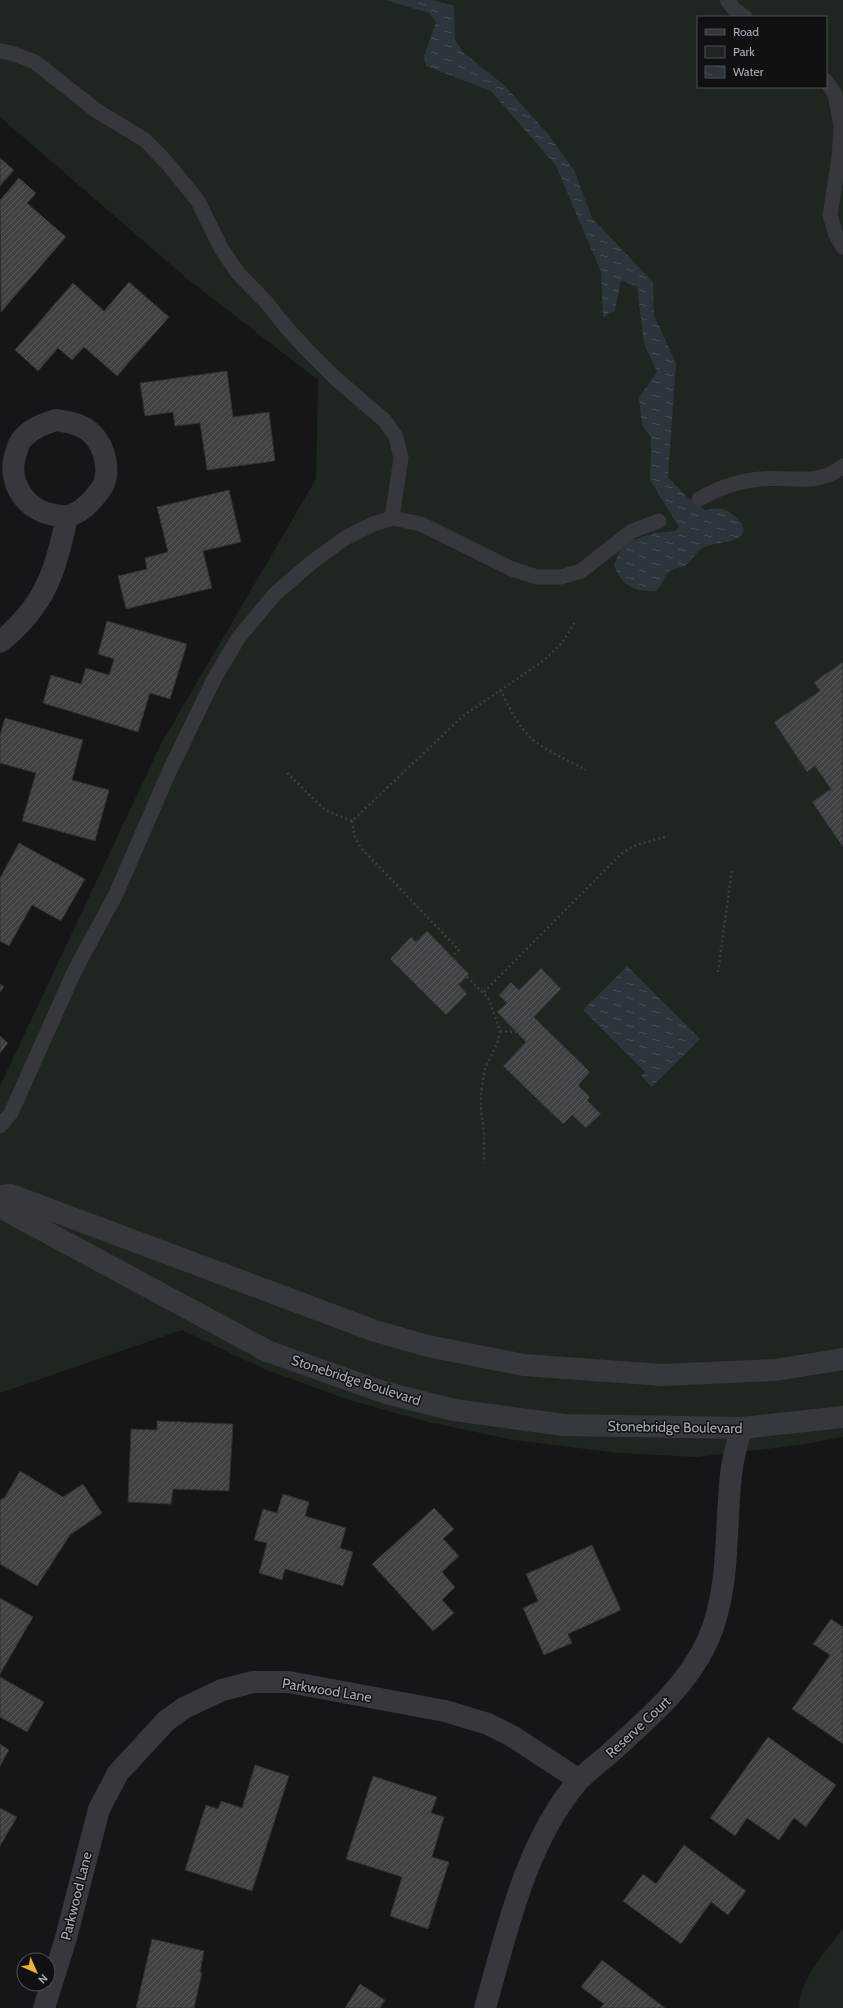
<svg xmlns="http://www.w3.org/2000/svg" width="843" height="2008" font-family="Cabin,sans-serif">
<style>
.green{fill:#1e261f;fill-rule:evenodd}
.water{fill:url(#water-ripples)}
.building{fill:url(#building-hatch);stroke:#303034}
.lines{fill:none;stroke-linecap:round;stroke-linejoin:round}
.path{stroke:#3d3f44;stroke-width:2.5;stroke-dasharray:2 3;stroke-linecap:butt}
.lane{stroke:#37383d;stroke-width:15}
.street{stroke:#37383d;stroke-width:22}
.labels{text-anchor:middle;stroke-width:3;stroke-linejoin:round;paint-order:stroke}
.street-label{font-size:14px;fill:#a8adb8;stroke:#111113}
</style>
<defs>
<pattern id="water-ripples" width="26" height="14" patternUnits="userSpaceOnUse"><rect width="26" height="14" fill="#2c353c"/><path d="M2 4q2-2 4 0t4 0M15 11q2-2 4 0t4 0" fill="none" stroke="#485056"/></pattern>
<pattern id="building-hatch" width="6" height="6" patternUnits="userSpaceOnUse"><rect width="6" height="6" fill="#404145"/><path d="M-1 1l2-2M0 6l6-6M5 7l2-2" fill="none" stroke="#595a5e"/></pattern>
</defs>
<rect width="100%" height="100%" fill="#161618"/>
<path class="green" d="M0,0H843V1437L800,1445L696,1457L618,1453L514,1440L428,1422L349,1400L264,1369L182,1330L0,1393V1086L161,744L316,479L318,380L185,277L0,117ZM698,17H826V87H698Z
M843,1929V2008H800C794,1987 830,1945 843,1929Z"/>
<path class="water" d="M385,0H432L454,6L455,40L463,52L505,86L548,134L574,170L592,218L653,282L654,315L676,363L668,477L691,501L705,510C711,509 717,507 723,509C732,512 750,526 741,536C732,544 710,542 701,549C695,553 692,561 686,565C680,568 673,568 669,572C664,576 664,581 661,585C660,587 657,590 655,591C634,592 621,585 614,565L620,550L633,540L654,533L675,531L679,527L650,480L651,437L642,426L639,398L657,372L644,343L637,287L621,280L615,311L603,317L601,272L556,166L491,91L426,66L424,56L436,22L429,13Z
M627,966L700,1039L652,1087L641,1076L645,1072L583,1010Z"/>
<path class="building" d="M0,158L14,170L0,186Z
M19,178L36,193L27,203L66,237L1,312L0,200Z
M129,282L169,317L117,376L84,347L72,360L58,348L38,371L15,350L73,283L104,311Z
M227,371L233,417L269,412L275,461L207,470L200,423L175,426L173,412L145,416L140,383Z
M229,490L241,542L203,551L212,588L126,609L118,576L147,569L145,558L168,552L157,507Z
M107,621L187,644L170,699L150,693L138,732L43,703L51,675L81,684L86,668L109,675L114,659L98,654Z
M843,662V847L812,802L831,789L815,766L807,772L774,722L820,691L814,682Z
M5,718L83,740L72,780L109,790L95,841L22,821L36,773L0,763V735Z
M19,843L85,879L61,921L32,905L9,946L0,941V878Z
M427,931L469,974L459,985L467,994L446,1015L390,959L411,937L416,942Z
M541,968L561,989L534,1017L590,1072L578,1085L590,1097L587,1100L601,1114L586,1128L572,1115L563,1124L503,1066L526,1042L497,1012L507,1003L499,995L511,982L519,990Z
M0,984L4,987L0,992Z
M0,1036L8,1043L0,1053Z
M157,1421L233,1424L229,1491L173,1489L171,1504L128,1502L131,1429L157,1430Z
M20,1471L63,1497L83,1484L102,1513L70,1535L37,1586L0,1564V1500L5,1497Z
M283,1494L309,1502L305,1516L346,1528L340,1548L353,1552L343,1586L285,1569L282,1580L259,1573L267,1543L254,1540L263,1509L277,1513Z
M434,1508L454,1529L443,1539L459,1556L442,1572L455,1587L442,1600L454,1613L433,1631L372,1564Z
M592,1545L621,1610L568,1634L572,1643L544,1655L523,1608L538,1601L526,1574Z
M0,1598L33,1617L0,1674Z
M831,1619L843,1627V1744L792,1709L830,1655L813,1644Z
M0,1677L44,1702L27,1732L0,1717Z
M768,1737L836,1785L806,1827L794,1818L779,1840L747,1818L735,1836L710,1818Z
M0,1744L9,1750L0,1766Z
M255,1765L289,1776L252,1891L185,1870L206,1805L218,1809L221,1801L242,1808Z
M373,1776L437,1797L431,1813L444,1817L432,1857L449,1862L428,1929L390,1916L402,1877L346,1859Z
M0,1808L17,1817L0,1846Z
M684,1845L746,1891L728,1915L711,1902L681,1944L623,1901L643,1874L656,1884Z
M152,1939L204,1951L200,1972L202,1973L194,2008H136Z
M602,1960L665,2008H600L604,2004L581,1987Z
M360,1984L385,2000L380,2008H345Z"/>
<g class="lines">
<path class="path" d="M500,690C509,706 518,727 532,739C548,752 568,760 586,770
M287,773L325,810L352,821L463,716L543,661L562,643L575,622
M352,821L355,838L361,848L459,950L452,956
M718,972L732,870
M467,977L489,999L500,1031L498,1041L485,1069L481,1092V1110L484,1132V1163
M484,992L621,854L633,846L668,836
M500,1031L517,1032"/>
<path class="lane" d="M727,0L734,9L745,17
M0,51L11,53L35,62L97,111L145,140L168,164L198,201L221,248L238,273L267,303L285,326L309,352L334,377L385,421L396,437L401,458L392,518
M826,81L835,94L841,126L839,158L830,215L836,235L843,247
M699,499C718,488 738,481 760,479C789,476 819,487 843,466
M0,1126L11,1113L75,970L116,894L169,772L214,679L239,637L275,594L312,562L345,538L373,524L392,518L421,524L512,569L537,577H561L581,571L632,531L659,521"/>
<path class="street" d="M56,420C68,422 81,424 90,432C106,446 113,477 98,493C90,503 80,514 67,516C64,517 58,515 55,515C24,511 5,479 17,450C18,446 19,442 22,439C32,428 43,424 56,420Z
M0,642C45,606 56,571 67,516
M0,1196L11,1195L375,1331L428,1346L524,1365L662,1375L775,1370L843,1359
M0,1207L267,1351L386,1393L454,1410L564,1425L741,1428L843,1417
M44,2008L66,1938L99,1809L118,1773L166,1721L184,1708L222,1690L253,1682H289L445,1711L488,1724L512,1736L579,1780
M485,2008C507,1931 525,1844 578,1781C587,1772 598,1763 608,1755C645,1721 685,1689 707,1642C732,1588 724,1524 732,1467C734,1454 738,1441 741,1428"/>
</g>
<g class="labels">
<g class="street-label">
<text transform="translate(356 1380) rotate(18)" y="5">Stonebridge Boulevard</text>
<text transform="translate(675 1427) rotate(1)" y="5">Stonebridge Boulevard</text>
<text transform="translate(327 1690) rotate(9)" y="5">Parkwood Lane</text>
<text transform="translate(638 1727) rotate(-43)" y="5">Reserve Court</text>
<text transform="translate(76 1896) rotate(-76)" y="5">Parkwood Lane</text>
</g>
</g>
<rect x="697" y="16" width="130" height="72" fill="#111113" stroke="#4d4f55"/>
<rect x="705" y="29" width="20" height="6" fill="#37383d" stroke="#4d4f55"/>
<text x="733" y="36" font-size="12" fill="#a8adb8">Road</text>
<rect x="705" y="46" width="20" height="12" fill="#1e261f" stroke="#4d4f55"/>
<text x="733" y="56" font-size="12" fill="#a8adb8">Park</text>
<rect x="705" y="66" width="20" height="12" fill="url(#water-ripples)" stroke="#4d4f55"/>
<text x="733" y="76" font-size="12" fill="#a8adb8">Water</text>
<g transform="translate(36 1972) rotate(135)"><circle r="19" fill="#111113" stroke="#4d4f55"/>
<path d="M0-3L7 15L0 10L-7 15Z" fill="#f2b134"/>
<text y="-6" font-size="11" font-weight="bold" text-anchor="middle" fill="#a8adb8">N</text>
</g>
</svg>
